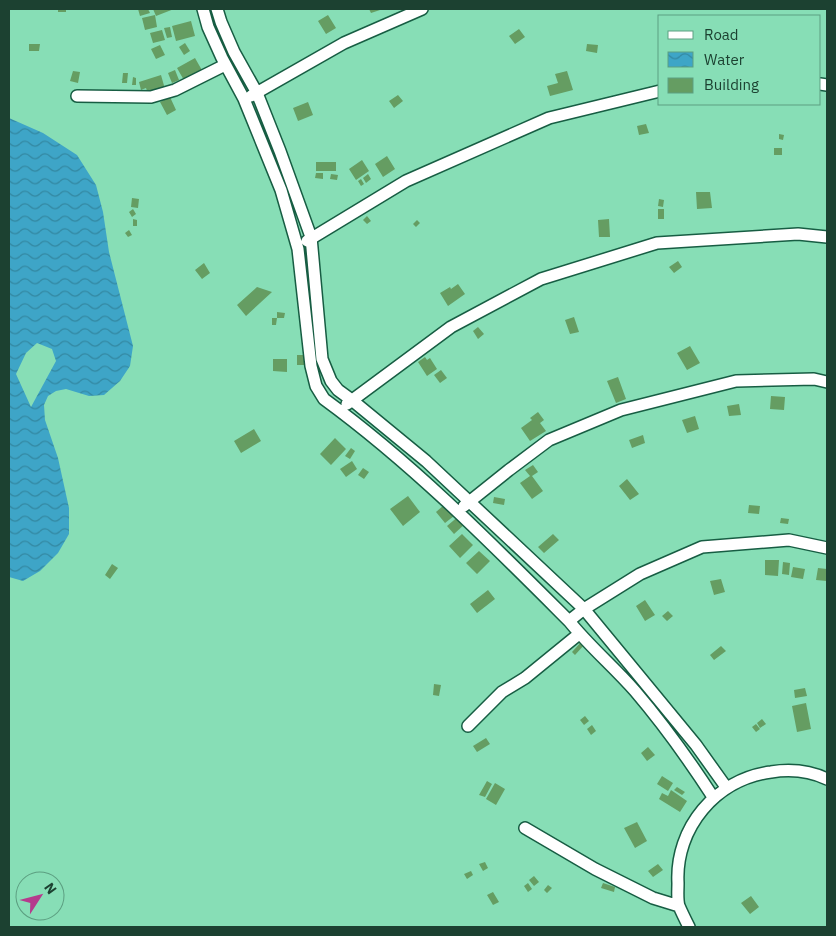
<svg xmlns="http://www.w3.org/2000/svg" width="836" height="936" font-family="'IBM Plex Sans',sans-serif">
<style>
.water{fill:url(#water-waves);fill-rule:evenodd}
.building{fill:#659d62}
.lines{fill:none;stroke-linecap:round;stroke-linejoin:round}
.street-casing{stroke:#175d43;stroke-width:14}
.street{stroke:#fff;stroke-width:11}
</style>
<defs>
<pattern id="water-waves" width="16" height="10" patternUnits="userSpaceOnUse" patternTransform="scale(1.25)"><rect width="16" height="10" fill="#3ea5c7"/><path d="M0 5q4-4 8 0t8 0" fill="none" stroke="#3388a2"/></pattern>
</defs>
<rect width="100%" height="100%" fill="#87deb6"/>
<path class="water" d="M9,118L43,133L77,155L96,185L103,212L109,252L133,346L130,366L120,381L104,395L89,396L66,389L56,391L48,396L44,405L45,420L58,458L69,508V534L58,553L40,571L23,581L9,577ZM37,343L52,349L56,361L31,407L16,374L26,353Z"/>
<path class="building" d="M58,9H66V12H58Z
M138,9H148L150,13L140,16Z
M153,9H174L156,16Z
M369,9H379L380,10L371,13Z
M155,15L157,27L145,30L142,18Z
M328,15L336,28L326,34L318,21Z
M191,21L195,36L176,41L172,26Z
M170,27L172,37L167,38L164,28Z
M519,29L525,37L515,44L509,36Z
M162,30L165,40L153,43L150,33Z
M185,43L190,51L184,55L179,47Z
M29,44H40L39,51H29Z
M587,44L598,45L597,53L586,51Z
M160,45L165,55L156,59L151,49Z
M195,58L203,72L185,82L177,68Z
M175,70L179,80L172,83L168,73Z
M73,71L80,72L78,83L70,81Z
M567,71L573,90L550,96L547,86L558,83L555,74Z
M123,73H128L127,83H122Z
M161,75L165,89L148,94L146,88L141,90L139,82Z
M133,77L136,78V85H132Z
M398,95L403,101L394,108L389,101Z
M170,97L176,110L167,115L160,102Z
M308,102L313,115L298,121L293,108Z
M646,124L649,133L639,135L637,126Z
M779,134L784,135L783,140L779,139Z
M774,148H782V155H774Z
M387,156L395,169L383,177L375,164Z
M362,160L369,171L356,180L349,169Z
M316,162H336V171H316Z
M316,173H323V179L315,178Z
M331,174L338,175L337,180L330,179Z
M368,174L371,179L366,183L363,178Z
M361,179L364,184L361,186L358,181Z
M696,192H710L712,208L697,209Z
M132,198L139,199L138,208L131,207Z
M659,199L664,200L663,207L658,206Z
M133,209L136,214L132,217L129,212Z
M658,209H664V219H658Z
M367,216L371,221L367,224L363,220Z
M133,219L137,220V226H133Z
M609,219L610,237H599L598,220Z
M417,220L420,223L416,227L413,224Z
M129,230L132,235L128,237L125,233Z
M678,261L682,267L674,273L669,267Z
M204,263L210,273L202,279L195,270Z
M458,284L465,294L448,306L440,293L450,287L451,289Z
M257,287L272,292L246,316L237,305Z
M277,312L285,313L284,318H277Z
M574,317L579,332L570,334L565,320Z
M272,318H277L276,325H272Z
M478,327L484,334L478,339L473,331Z
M690,346L700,363L687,370L677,353Z
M297,355H304V365H297Z
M425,357L427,360L430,358L437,369L427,376L418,362Z
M273,359H287V372L273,371Z
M441,370L447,378L440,383L434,375Z
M618,377L626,399L616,403L607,381Z
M771,396L785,397L784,410L770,409Z
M739,404L741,415L729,416L727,406Z
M538,412L544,420L540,423L546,431L530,441L521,428L532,420L530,418Z
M695,416L699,429L687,433L682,420Z
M254,429L261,441L241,453L234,441Z
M643,435L645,443L632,448L629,440Z
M335,438L346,449L331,465L320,454Z
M351,448L355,451L350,459L345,456Z
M352,461L357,469L346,477L340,469Z
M533,465L538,472L532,476L543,491L532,499L520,483L530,476L525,470Z
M363,468L369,472L364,479L358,475Z
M627,479L639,494L630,500L619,486Z
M408,496L420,512L403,526L390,509Z
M494,497L505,499L504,505L493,503Z
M444,505L454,516L445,523L436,512Z
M749,505L760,506L759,514L748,513Z
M460,515L466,523L454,534L447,526Z
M781,518L789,519L788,524L780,523Z
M462,534L473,545L460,558L449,546Z
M553,534L559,540L544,553L538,547Z
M479,551L490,561L477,574L466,563Z
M765,560H779L778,576L765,575Z
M783,562L790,563L789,575L782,574Z
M112,564L118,568L110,579L105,575Z
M793,567L805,569L803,579L791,577Z
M818,568L827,569V581L816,580Z
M721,579L725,592L714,595L710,581Z
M488,590L495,599L477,613L470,604Z
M645,600L655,615L645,621L636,606Z
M668,611L673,616L667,621L662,616Z
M582,641L585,644L575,655L572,652Z
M721,646L726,651L714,660L710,655Z
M434,684L441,685L439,696L433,695Z
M805,688L807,696L795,698L794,690Z
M806,703L811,729L797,732L792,706Z
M585,716L589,721L584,725L580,720Z
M762,719L766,724L760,728L757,723Z
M756,724L760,729L756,732L752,727Z
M592,725L596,731L591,735L587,729Z
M486,738L490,744L477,752L473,746Z
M648,747L655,755L647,761L641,753Z
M662,776L673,783L668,791L657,784Z
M487,781L492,784L485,797L479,795Z
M495,783L505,789L496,805L486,799Z
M677,787L685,792L682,795L674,790Z
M671,790L687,801L680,812L659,799L662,793L668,796Z
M637,822L647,841L635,848L624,828Z
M485,862L488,868L483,871L479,864Z
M658,864L663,870L653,877L648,871Z
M471,871L473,875L467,879L464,874Z
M534,876L539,882L534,886L529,880Z
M528,883L532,889L528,892L524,886Z
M603,883L615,887L614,892L601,888Z
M548,885L552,888L547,893L544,890Z
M493,892L499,902L493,905L487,895Z
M751,896L759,907L750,914L741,903Z"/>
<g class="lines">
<defs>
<path id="street" d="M203,9L208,27L222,58L244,99L281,190L298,249L311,366L316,386L324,399C413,464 491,543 569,621C589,646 614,667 635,691C664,725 689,760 713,797
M217,9L221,22L234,52L257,93L280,151L311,237L322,359L331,381L338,390L353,401L426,461L584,609L696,745L726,787
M820,84L827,85
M77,96L151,97L175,90L225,65
M251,96L344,43L422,9
M307,241L406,181L549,118L660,91
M347,404L451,327L541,279L657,243L798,234L827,237
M464,506L509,470L549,440L621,410L736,381L814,379L827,382
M569,621L584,609L640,574L702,547L789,540L827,548
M468,726L502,692L525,678L579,634
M525,828L595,869L653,898L679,906
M689,927C686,921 682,913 679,906C677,900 678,891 678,883C675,828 716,779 771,772C790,769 810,771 827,779"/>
</defs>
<use href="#street" class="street-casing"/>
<use href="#street" class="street"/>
</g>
<rect width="836" height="936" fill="none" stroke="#1c4131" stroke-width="20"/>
<rect x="658" y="15" width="162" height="90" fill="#87deb6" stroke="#5c9f81"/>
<rect x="668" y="31" width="25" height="8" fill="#ffffff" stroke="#5c9f81"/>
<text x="704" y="40" font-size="15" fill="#1c4131">Road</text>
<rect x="668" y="52" width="25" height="15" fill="url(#water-waves)" stroke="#5c9f81"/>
<text x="704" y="65" font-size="15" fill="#1c4131">Water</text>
<rect x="668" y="78" width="25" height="15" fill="#659d62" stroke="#5c9f81"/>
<text x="704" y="90" font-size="15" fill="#1c4131">Building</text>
<g transform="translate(40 896) rotate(54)"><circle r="24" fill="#87deb6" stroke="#5c9f81"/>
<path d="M0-4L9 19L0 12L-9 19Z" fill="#b53b8d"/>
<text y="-8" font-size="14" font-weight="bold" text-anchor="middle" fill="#1c4131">N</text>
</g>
</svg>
